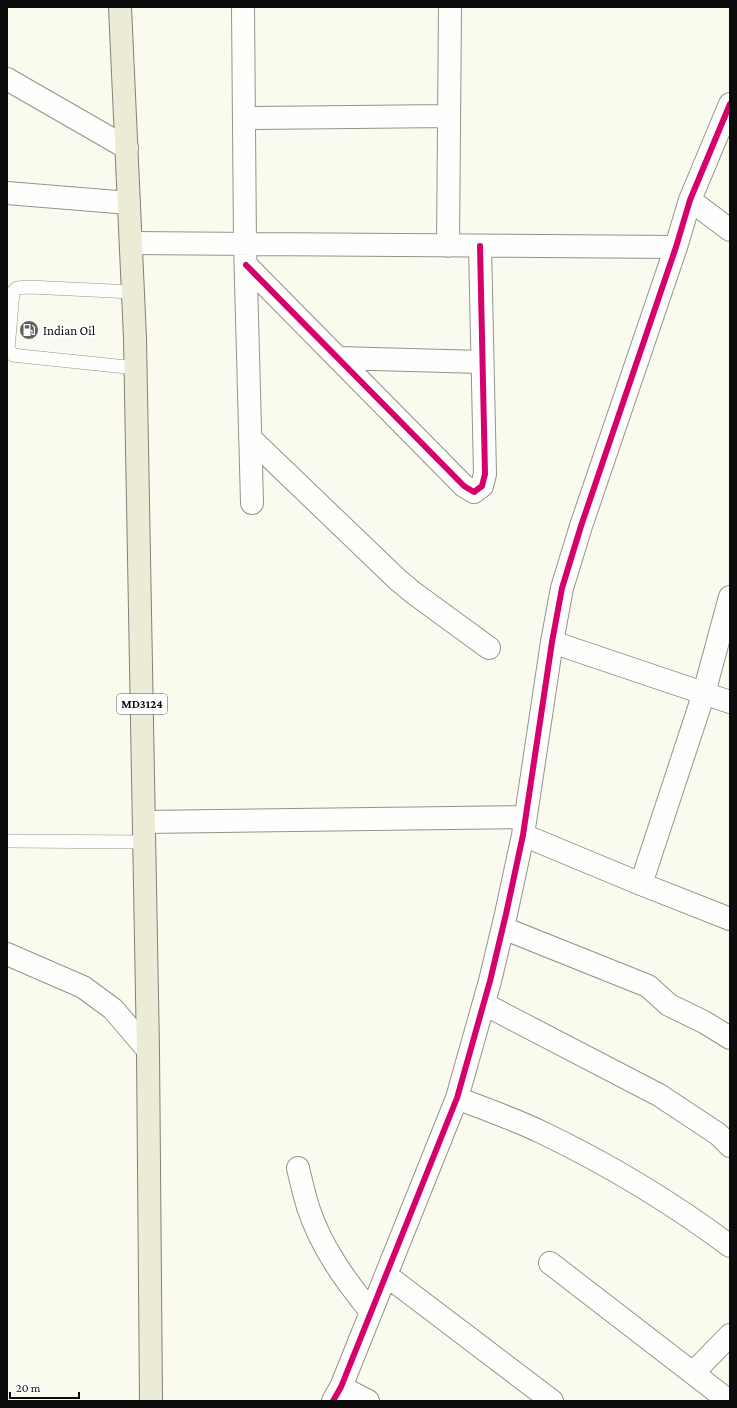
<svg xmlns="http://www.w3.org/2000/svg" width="737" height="1408" font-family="'Crimson Pro',serif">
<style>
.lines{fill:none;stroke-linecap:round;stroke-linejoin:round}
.service-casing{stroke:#93938e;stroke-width:14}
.minor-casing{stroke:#93938e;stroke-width:24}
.primary-casing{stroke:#80807c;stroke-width:24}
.service{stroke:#fefefd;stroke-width:13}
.minor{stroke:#fefefd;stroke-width:22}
.primary{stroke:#ececd6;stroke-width:22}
.cycleway-casing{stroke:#fff;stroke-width:8}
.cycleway{stroke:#d6006c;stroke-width:6}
.labels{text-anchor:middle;stroke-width:4;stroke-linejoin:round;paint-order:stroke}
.shield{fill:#fff;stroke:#555;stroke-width:1}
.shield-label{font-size:12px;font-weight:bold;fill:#0c0c0c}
.poi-label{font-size:13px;fill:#0c0c0c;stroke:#fff;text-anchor:start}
</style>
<rect width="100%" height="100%" fill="#fafaef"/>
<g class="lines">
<defs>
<path id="service" d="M133,292L29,287L17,288L13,292L8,349L13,355L21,356L136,368
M7,841L144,842"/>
<path id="minor" d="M243,7L245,244L252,503
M7,79L127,148
M244,118L449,116
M7,193L129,203
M690,200L730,230
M131,243L676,247
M448,246L450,7
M246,265L464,486L474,492L482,486L485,474L480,246
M338,358L482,362
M250,438L398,580L415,594L489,648
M552,642L730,702
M144,822L525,817
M523,835L641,884L730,919
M641,884L704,693L730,597
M503,928L648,986L669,1005L704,1022L730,1038
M7,954L83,987L113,1009L148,1050
M484,1004L659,1095L718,1134L730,1146
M457,1098C485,1109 514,1119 541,1132C608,1164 671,1202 730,1246
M298,1168C301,1181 304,1194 308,1207C321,1247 345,1280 371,1312
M550,1263L729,1401
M386,1275L552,1401
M693,1373L730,1335
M341,1387L368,1401
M333,1401L341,1387L457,1098L490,981L506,914L523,835L552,642L562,588L581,526L676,247L690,200L730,104"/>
<path id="primary" d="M120,7L135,338L148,1050L151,1401"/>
</defs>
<use href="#service" class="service-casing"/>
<use href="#minor" class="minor-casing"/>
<use href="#primary" class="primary-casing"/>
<use href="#service" class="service"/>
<use href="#minor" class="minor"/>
<use href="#primary" class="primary"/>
<defs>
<path id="cycleway" d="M246,265L464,486L474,492L482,486L485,474L480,246
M333,1401L341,1387L457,1098L490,981L506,914L523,835L552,642L562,588L581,526L676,247L690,200L730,104"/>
</defs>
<use href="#cycleway" class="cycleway-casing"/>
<use href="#cycleway" class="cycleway"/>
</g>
<defs>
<symbol id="fuel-disc" viewBox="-11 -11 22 22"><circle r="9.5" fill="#5f5f5b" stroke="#fff"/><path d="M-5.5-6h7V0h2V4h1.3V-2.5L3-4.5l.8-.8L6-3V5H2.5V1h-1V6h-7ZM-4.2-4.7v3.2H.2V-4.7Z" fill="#fff"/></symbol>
</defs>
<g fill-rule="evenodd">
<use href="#fuel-disc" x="18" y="319" width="22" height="22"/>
</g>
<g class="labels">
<rect class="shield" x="117" y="694" width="50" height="20" rx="3"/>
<g class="shield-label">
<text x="142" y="708">MD3124</text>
</g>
<g class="poi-label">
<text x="43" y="335">Indian Oil</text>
</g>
</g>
<rect width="737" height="1408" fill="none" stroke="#0c0c0c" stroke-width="16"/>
<path d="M10 1392v6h69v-6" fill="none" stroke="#0c0c0c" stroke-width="2"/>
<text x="16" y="1392" font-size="12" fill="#0c0c0c" stroke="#ffffff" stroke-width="3" paint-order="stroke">20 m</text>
</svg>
